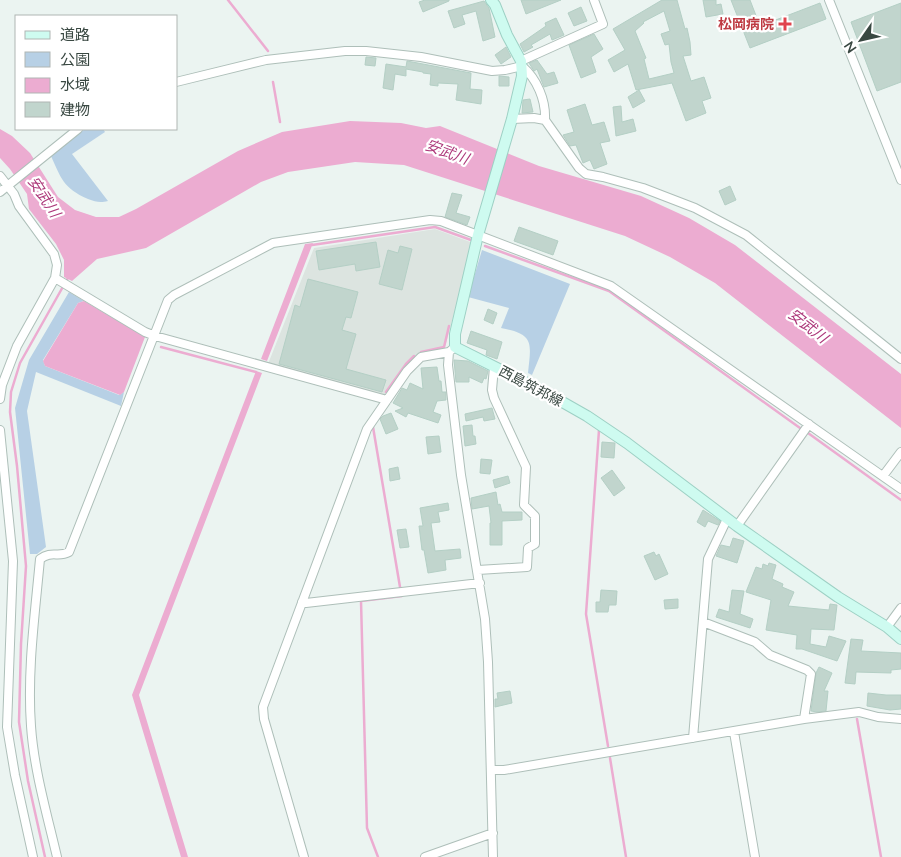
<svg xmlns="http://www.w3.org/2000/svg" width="901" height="857" font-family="'Nunito Sans','Noto Sans JP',sans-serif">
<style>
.industrial{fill:#dce4e0}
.green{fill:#b7d0e5}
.water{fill:#ecacd1}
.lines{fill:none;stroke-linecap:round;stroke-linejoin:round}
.stream{stroke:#ecacd1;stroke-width:2.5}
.building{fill:#c1d5cd;stroke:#b4cfc5;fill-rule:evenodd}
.street-casing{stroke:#aebfb9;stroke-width:10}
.secondary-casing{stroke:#9dd0c4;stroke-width:12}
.street{stroke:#fff;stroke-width:8}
.secondary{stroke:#cefbf0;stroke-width:10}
.health-dot{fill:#e0444e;stroke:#fff;stroke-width:2}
.labels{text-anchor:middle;stroke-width:4.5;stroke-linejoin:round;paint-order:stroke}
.health-label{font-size:14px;font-weight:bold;fill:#be3a42;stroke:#fff;text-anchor:end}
.street-label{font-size:14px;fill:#394842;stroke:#fff}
.water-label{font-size:15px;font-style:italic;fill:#ad397b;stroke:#fff}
</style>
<rect width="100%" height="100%" fill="#ebf4f1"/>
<path class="industrial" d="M435,229L473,243L445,347L419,354L406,365L384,395L268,364L314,248Z"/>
<path class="green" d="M85,129H103L105,132L72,154L108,201C100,203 96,202 88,199C63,188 61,178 50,154Z
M482,250L570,284L532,375L528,373C531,343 535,334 501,328L509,308L468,297Z
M69,292L84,301L78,303L43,360L45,366L119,395L124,392L121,406L36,372L27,411L46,547L37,554H30L15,408L29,360Z"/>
<path class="water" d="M350,121L401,123L426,128L440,126L539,166L641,196L689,218L735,245L901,374V428L715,283L670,257L625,236L404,165L355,162L288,172L261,182L146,248L97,259L72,281L64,277V260L56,244L29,209L27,194L10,169L0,158V129L12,136L30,153L58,197L75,210L96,217H119L136,209L238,151L282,132Z
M313,243L267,361L261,359L305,244Z
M84,301L145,337L124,392L120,395L45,366L43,361L78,303Z
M256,371L262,373L139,695L188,857H181L132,695Z"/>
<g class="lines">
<path class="stream" d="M228,0L268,51
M273,82L280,122
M312,245L435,227L471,240
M485,246L609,291L800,428
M161,347L256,372
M421,352L444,347L449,326
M386,392L406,364L414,356
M373,427L400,587
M599,430L586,614L608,746
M808,433L901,500
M857,719L881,857
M610,758L626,857
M45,857L28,781L19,722L21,644L26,566L17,466L10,412L11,392L20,363L69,276
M378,857L367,828L361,601L402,596"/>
</g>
<path class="building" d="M425,0H449V1L423,12L419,2Z
M521,0H561L526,14Z
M662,0H677L685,29L687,28L690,42L691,55L683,56L691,81L704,77L711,98L702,101L706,113L686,121L672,83L636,90L628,64L614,72L608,60L625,50L613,29ZM664,11L670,31L661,34L665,45L669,44L671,62L674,73L649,79L644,59L646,58L635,31L644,23L643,22Z
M703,0H716V5L721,4L723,14L706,17Z
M731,0H750L760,26L820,3L826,19L750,48Z
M484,1L489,8L495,37L483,41L476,11L462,15L465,24L454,28L448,11Z
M901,3V82L877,91L851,22Z
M581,7L587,21L574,26L568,13Z
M556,18L564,35L552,40L550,34L531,45L533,47L524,52L520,44L546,26L545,23Z
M594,34L603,49L591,57L596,72L581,78L569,45Z
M506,47L511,57L501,64L495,55Z
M366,57L376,58L375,66L365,65Z
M537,60L547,74L554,72L558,83L544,87L537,69L534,71L529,63Z
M407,61L471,73L470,89L482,90L481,104L456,100L458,84L438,83V86L430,85L431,74L423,73V72L406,69V76L395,74L393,90L383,88L386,64L406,67Z
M499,76L509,77V86H499Z
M639,90L645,101L633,108L628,97Z
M530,99L533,112L522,113L523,100Z
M585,104L592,125L604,122L610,141L600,143L607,164L594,169L590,160L583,163L576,145L570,146L563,135L574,132L567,110Z
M621,106L622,122L633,119L636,131L616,136L613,107Z
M730,186L736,200L725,205L719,191Z
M452,193L462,195L456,213L470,217L467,225L445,217Z
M519,227L558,241L553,255L514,241Z
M376,242L380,267L356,271L355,264L319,270L316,251Z
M400,246L412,249L402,290L379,284L388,250L398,253Z
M308,279L358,292L351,318L346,317L342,330L356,334L346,369L386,380L382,392L279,364L295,305L300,307Z
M488,309L497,313L493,324L484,320Z
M471,331L502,342L497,359L486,355L487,350L467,343Z
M454,360L468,361L488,371L486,379L484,378L482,383L469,377V382H456Z
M437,367L439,381H441L442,392H446V400L437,401L433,412L441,415L438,423L408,413L406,417L395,411L403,408L393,403L402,388L407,390L410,383L423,389L421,368Z
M492,408L495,419L484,421L483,417L466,421L465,414Z
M391,413L398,429L386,434L380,419L383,416Z
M472,425L473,436H475L476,444L465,446L463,426Z
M439,436L441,452L428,454L426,437Z
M602,442L615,443L614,458L601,457Z
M481,459L492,460L490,474L480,473Z
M398,467L400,479L390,481L389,469Z
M612,470L625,488L614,496L601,478Z
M508,476L510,483L495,488L493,480Z
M496,492L498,505L500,504L502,512H522V520L502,521V545H490V523H491L489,506L472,509L471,498Z
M448,503L449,510L438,512L440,522L431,523L435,551L460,549L461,558L445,560L446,570L428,573L424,550H422L419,526H423L420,508Z
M703,510L720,521L718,525L708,521L705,527L697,522Z
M406,529L409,547L400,548L397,530Z
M733,538L744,541L737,563L716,556L721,545L730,547Z
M654,552L656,556L659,554L668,574L655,580L644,556Z
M769,563L776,565L772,579L783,584L782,587L794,592L788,606L829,610L830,604L837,605L834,630L811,629L810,644L826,647L829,636L846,641L837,661L802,649H796L797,635L766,630L771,600L746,592L756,567L762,569L763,564L768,566Z
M601,590L617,591L616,605H609L608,612H596V602H600Z
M732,590L744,591L740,614L753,619L750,628L716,617L719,609L729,612Z
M678,599V608L665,609L664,600Z
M851,639L863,640L861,651L901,653V669L891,670V673L856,672L855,684L845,683Z
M819,667L832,673L824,691H828L826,711L817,712L811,711L816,673Z
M510,691L512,703L495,707V699H498L497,693Z
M868,693L886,695H901V709L890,710L867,706Z"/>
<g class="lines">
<defs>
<path id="street" d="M829,0L901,180
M521,61L603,24L594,0
M176,82L266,60L345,51H366L421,57L492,71L505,70L522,66C537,79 546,100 545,120
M512,119L534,118L545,120L579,168L586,174L603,177L643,188L695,208L746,235L901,359
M0,176L14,194L19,206L54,254L57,265L55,278L17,346L2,385L0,399
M0,192L78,129
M55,278L145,332L155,336L387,400
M449,352L448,365L461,475L485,619L488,662L493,857
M0,430L13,561L7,727L15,775L33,857
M883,476L901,452
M737,526L809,424
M478,570L527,567L528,548L535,544V516L524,505L526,467L494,398L492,390L494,367
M302,602L306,603L480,583
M703,622L755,642L770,655L807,670L811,674L804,719
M887,627L901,608
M734,732L755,857
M693,738L708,559L727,519
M491,770H504L804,719L859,712L878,717L901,719
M57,857C47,814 34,770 31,726C27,671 35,614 40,559C52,550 58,558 69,552L168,300L174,295L273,243L430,220L441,221L611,286L901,489
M304,857L264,719L263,707L367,429L407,371L421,357L449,352L455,347
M425,857L493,833"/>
<path id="secondary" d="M491,0L495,5L507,35L521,61L522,76L512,119L478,235L455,334V347L543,391L587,416L627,443L737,526L838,597L887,627L901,639"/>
</defs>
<use href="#street" class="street-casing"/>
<use href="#secondary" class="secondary-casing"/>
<use href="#street" class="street"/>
<use href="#secondary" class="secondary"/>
</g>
<path class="health-dot" d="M782.5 16.5h5v5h5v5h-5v5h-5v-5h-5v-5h5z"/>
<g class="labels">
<g class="health-label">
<text x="774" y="29">松岡病院</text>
</g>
<g class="street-label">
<text transform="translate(531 386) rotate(28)" y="5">西島筑邦線</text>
</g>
<g class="water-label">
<text transform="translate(447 152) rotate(20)" y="5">安武川</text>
<text transform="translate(44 197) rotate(57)" y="5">安武川</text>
<text transform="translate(808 326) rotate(38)" y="5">安武川</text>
</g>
</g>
<rect x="15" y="15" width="162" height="115" fill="#ffffff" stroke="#b0b6b3"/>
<rect x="25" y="31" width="25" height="8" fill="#cefbf0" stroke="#b0b6b3"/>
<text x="60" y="40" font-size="15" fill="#394842">道路</text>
<rect x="25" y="52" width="25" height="15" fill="#b7d0e5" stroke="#b0b6b3"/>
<text x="60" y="65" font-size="15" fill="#394842">公園</text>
<rect x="25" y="78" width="25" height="15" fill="#ecacd1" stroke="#b0b6b3"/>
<text x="60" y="90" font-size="15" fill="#394842">水域</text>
<rect x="25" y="102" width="25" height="15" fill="#c1d5cd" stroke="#b0b6b3"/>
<text x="60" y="115" font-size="15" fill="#394842">建物</text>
<g transform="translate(861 40) rotate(236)" stroke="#ffffff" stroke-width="4" paint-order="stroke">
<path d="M0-4L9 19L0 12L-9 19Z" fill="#394842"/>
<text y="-8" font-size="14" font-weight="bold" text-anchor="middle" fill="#394842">N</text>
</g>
</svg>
